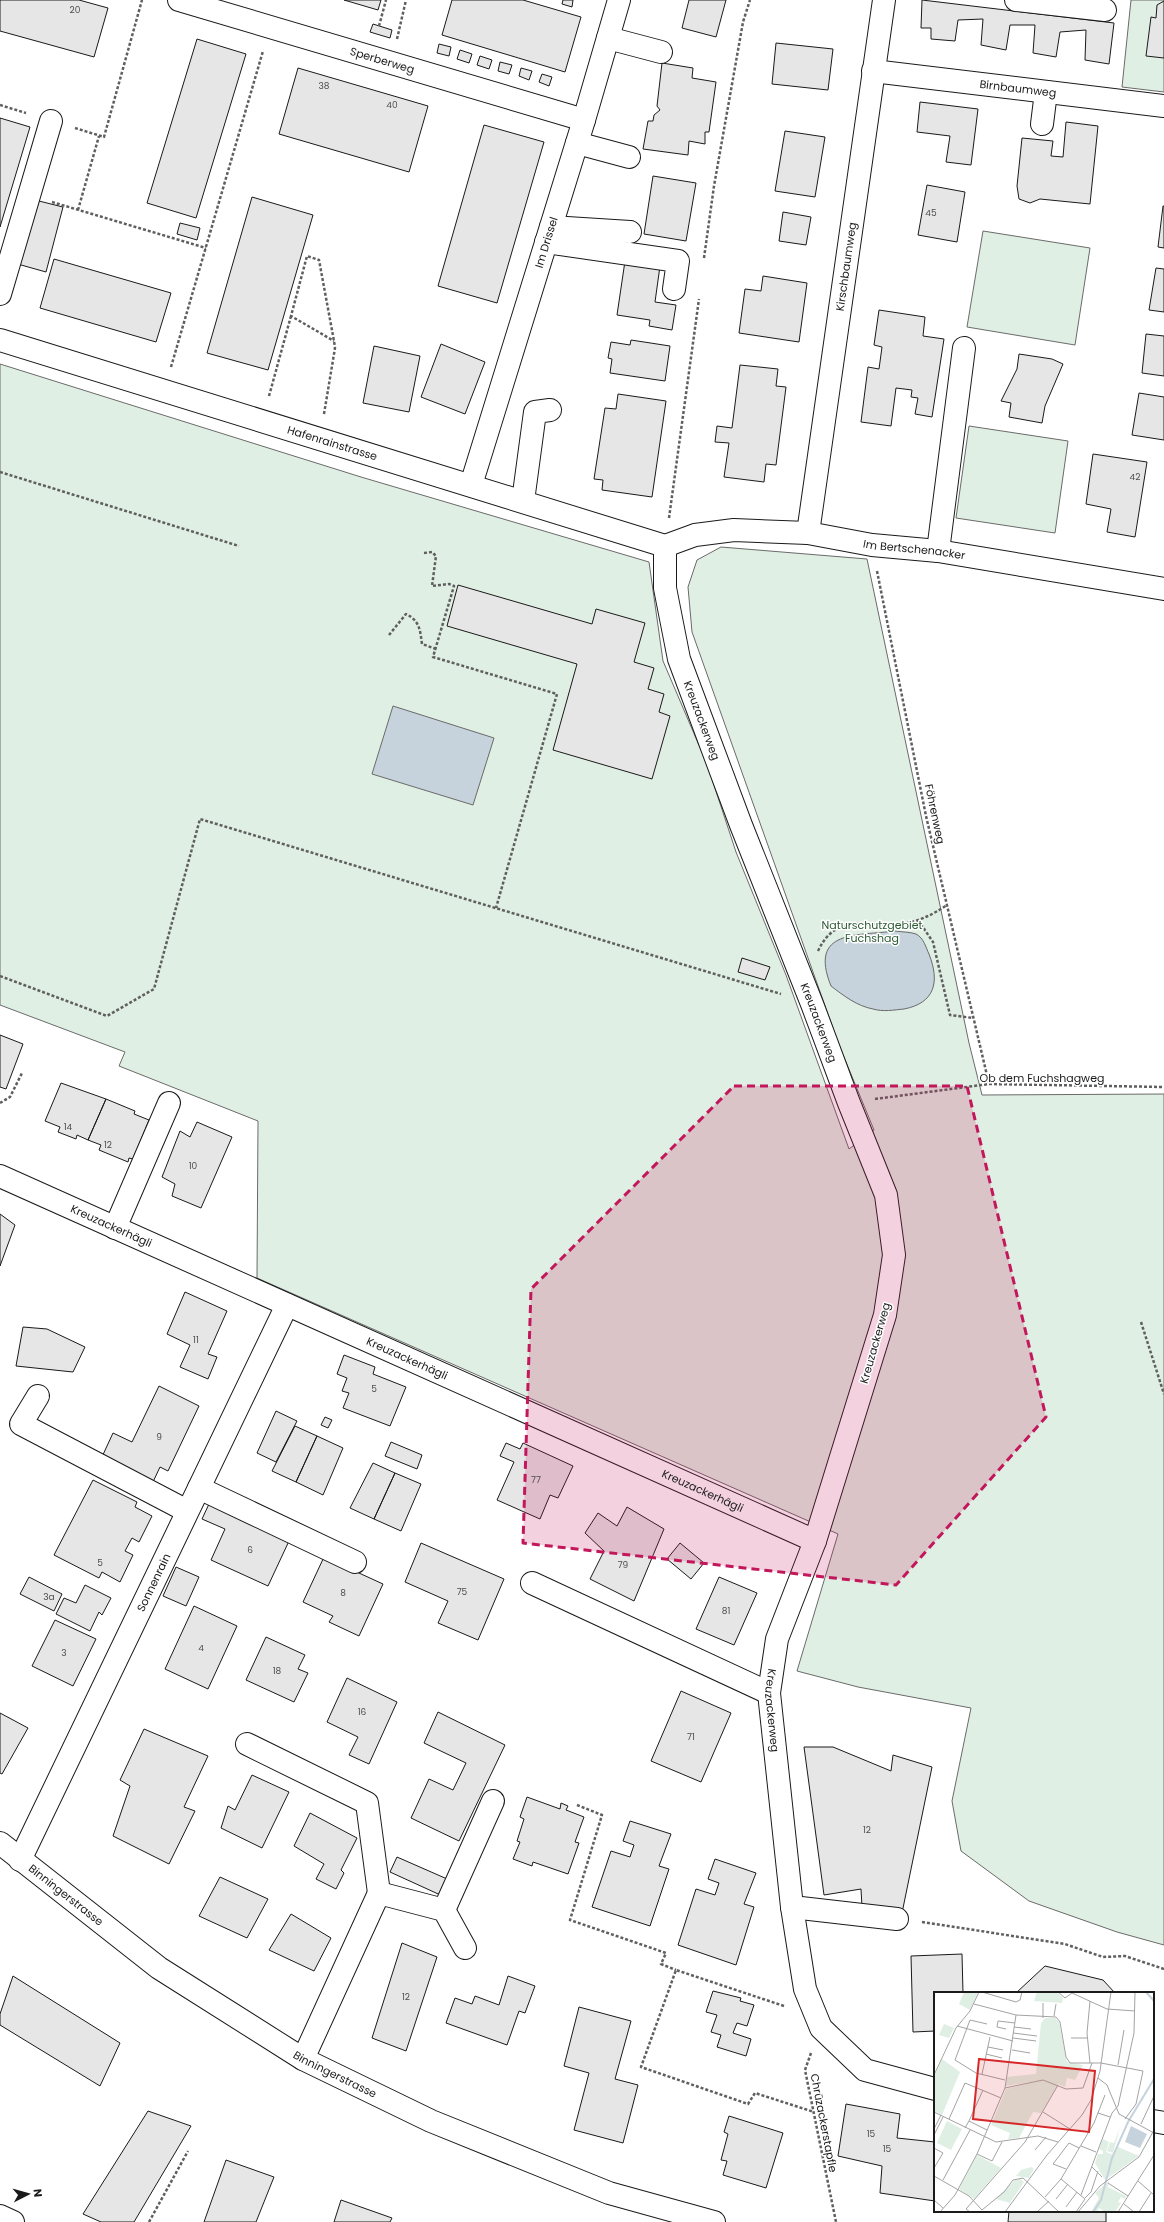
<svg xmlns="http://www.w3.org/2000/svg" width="1164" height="2222" font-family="Poppins,sans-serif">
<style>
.green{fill:#e0efe3;stroke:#6a6a6a}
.water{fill:#c6d2dc;stroke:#6a6a6a}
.building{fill:#e6e6e6;stroke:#1a1a1a}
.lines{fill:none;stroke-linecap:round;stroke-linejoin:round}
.minor-casing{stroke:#1a1a1a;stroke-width:24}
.major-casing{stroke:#1a1a1a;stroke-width:24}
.path{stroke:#5f5f5f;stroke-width:2.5;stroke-dasharray:3 2;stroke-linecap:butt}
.minor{stroke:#fff;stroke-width:22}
.major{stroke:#fff;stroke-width:22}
.marked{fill:#c2185b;fill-opacity:0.2;stroke:#c2185b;stroke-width:3;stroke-dasharray:8 5;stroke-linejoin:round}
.labels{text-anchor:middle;stroke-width:3;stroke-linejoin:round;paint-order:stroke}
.number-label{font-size:9px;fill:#4d4d4d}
.street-label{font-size:11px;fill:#1a1a1a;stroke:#fff}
.park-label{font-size:11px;fill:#2b5a34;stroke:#fff}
.inset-river{fill:none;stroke:#c6d2dc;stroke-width:2}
.inset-road{fill:none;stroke:#a3a3a3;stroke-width:1}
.view{fill:#d62828;fill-opacity:0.15;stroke:#d62828;stroke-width:2}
.inset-edge{fill:none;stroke:#1a1a1a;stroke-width:2}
</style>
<rect width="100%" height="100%" fill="#fff"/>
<path class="green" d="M1131,0H1164V92L1122,87Z
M983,231L1090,248L1075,345L967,327Z
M0,364L361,477L649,562L663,661L707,764L736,852L786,975L849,1149L874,1130L839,1045L692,632L688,587L697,560L721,547L867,559L969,1043L982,1095L1164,1094V1945L1117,1932L1029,1901L961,1851L952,1801L971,1708L858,1687L797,1671L838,1534L257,1278L258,1121L119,1066L125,1052L0,1005Z
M969,426L1068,441L1055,533L956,518Z"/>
<path class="water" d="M393,706L494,738L473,805L372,774Z
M895,931C902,932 910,932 916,934C924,938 926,948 929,954C940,982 935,1003 904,1009C894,1010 883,1012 873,1009C857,1006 844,996 831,986C808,929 858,936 895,931Z"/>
<path class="building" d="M0,0H79L108,8L94,57L0,31Z
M344,0H381L378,10Z
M452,0H523L581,17L565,72L442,35Z
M563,0H573L572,7L562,4Z
M689,0H726L716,37L682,28Z
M922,0L1114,23L1109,64L1085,60L1086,30L1060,32L1056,57L1033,53L1035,25H1010L1006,50L981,45L983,19L958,20L955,41L931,39V28H921Z
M1164,1V58L1146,56L1151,17L1156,18L1157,5Z
M373,24L392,30L390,38L370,32Z
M197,39L246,54L196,218L147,203Z
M776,43L833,49L828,90L772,84Z
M439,44L451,47L449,56L437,53Z
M460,50L472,54L469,63L457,59Z
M480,56L492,60L489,69L477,65Z
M500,62L512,65L509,74L498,71Z
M662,63L693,68L692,78L716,82L709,132H705V144L689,141L688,155L643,149L648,121H653L654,115L660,110L657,106Z
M298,68L428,106L409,172L279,134Z
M521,68L532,71L529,80L519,76Z
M542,74L552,77L549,86L539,82Z
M920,102L978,109L971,165L946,162L950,136L917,132Z
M0,118L30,127L0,227Z
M1066,122L1098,126L1090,204L1040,199L1030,203L1019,199L1017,186L1022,138L1053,141L1051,156L1063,157Z
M484,125L544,142L497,303L438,286Z
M785,131L825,137L815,197L775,191Z
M653,176L696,183L686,241L644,234Z
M927,185L965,192L957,242L918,235Z
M252,197L313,215L268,370L207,353Z
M31,199L63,207L46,272L14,263Z
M1163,206H1164V248L1158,247Z
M783,212L811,217L806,245L779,241Z
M180,223L200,228L197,240L177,234Z
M54,259L171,293L156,342L40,308Z
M625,261L660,266L655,302L676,305L672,330L649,326L650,320L617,315Z
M1156,268L1164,269V312L1149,310Z
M763,276L807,283L799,342L739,333L745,289L761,291Z
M879,310L925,317L923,336L944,339L932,417L915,414L918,398L911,397L912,390L896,388L891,426L861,422L868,367L879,369L882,347L874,345Z
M1146,334L1164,336V376L1142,373Z
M631,340L670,346L665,381L610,373L612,359L608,358L611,342L630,345Z
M441,344L485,362L465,414L421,397Z
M374,346L420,356L409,412L363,403Z
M1019,354L1052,359L1063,364L1045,406L1042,423L1009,417L1011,403L1001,401L1017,369Z
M740,365L778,369L776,386L786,387L776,465L766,464L764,482L724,477L729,443L715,442L717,426L732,428Z
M1139,393L1164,397V440L1132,435Z
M618,394L666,401L652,497L602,490L603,480L594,479L605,408L616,409Z
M1093,454L1147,462L1135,537L1107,532L1111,509L1086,504Z
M458,585L592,624L596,609L645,623L634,662L654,668L648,689L664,694L659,712L670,716L652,779L553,750L577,664L447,626Z
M742,958L770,967L765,980L738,972Z
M0,1035L23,1044L6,1089L0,1087Z
M61,1083L106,1099L88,1140L77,1135L76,1139L58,1132L60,1127L45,1121Z
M106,1099L135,1111L134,1114L149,1120L133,1159L129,1158L128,1162L99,1150L101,1145L88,1140Z
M197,1122L232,1137L201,1208L172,1196L175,1184L162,1177L180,1131L190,1137Z
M0,1214L15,1225L0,1266Z
M185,1292L227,1311L208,1354L217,1357L208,1379L180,1367L190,1345L167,1334Z
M23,1327L47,1329L85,1347L73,1372L16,1366Z
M344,1355L375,1367L373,1374L406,1387L390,1426L343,1408L349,1393L342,1391L347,1378L337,1374Z
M159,1386L199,1406L168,1471L160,1467L152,1484L101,1459L113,1433L132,1442Z
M276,1411L297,1421L276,1462L257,1453Z
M325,1417L332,1420L328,1428L321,1425Z
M295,1426L317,1436L296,1482L272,1471Z
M317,1436L343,1448L323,1495L296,1482Z
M391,1442L422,1455L417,1469L385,1456Z
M506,1443L520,1449L523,1443L573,1466L558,1498L550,1495L540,1519L497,1500L514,1462L500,1456Z
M373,1463L395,1473L374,1519L350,1508Z
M395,1473L421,1484L401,1531L374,1519Z
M93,1480L137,1502L135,1507L152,1516L139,1542L132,1538L125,1551L133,1555L120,1582L102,1572L99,1578L54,1555Z
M209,1504L289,1541L268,1586L211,1560L225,1529L202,1519Z
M627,1507L664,1529L634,1601L590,1579L604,1551L585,1533L598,1513L617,1526Z
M421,1543L504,1579L478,1640L438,1623L448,1601L405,1582Z
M680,1543L704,1563L691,1579L667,1559Z
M324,1557L383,1584L359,1636L329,1622L333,1616L303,1602Z
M176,1567L199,1577L186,1606L163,1596Z
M29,1577L62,1594L54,1611L20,1594Z
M719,1577L757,1593L734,1645L696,1629Z
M85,1585L111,1598L102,1615L99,1612L90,1631L56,1614L64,1598L76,1603Z
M194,1606L237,1626L208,1689L165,1669Z
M55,1620L96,1639L73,1686L32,1666Z
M266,1637L305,1655L298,1669L308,1673L294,1702L246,1680Z
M347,1678L397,1702L369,1764L349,1755L358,1737L327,1722Z
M681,1691L731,1713L701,1782L651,1761Z
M438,1712L505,1745L459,1841L411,1818L429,1779L453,1790L466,1763L424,1743Z
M0,1713L28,1728L2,1774L0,1773Z
M144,1729L208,1756L184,1807L195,1811L169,1864L113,1836L130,1786L120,1780Z
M804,1747H833L891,1771L893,1755L932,1767L902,1913L862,1907L861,1889L824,1895Z
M252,1775L289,1792L262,1848L221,1828L228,1806L235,1810Z
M527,1797L560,1809L561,1803L568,1806L566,1810L584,1817L575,1842L579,1843L568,1874L533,1862L532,1866L513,1859L520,1842L517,1841L524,1819L520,1817Z
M310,1813L357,1838L341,1870L344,1873L336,1889L316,1879L324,1864L294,1846Z
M630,1821L671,1834L659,1866L669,1869L650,1926L592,1907L611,1851L630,1857L634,1845L623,1841Z
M397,1857L454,1882L447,1898L390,1872Z
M715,1859L756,1873L744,1904L754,1907L736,1965L678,1945L696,1889L715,1895L719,1883L708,1879Z
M220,1877L268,1899L247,1938L199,1916Z
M291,1914L331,1938L314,1971L269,1950Z
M402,1943L437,1957L406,2051L372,2038Z
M962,1954L963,1993H935V2031L913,2032L911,1956Z
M1045,1966L1103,1980L1115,1993H1016Z
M13,1976L120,2043L100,2086L0,2025V2014Z
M508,1976L535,1986L525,2013L519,2011L507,2045L446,2023L455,1998L472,2004L475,1996L499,2005Z
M713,1991L741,1998L740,2001L754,2005L747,2026L737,2023L733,2033L751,2039L746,2056L717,2047L721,2035L711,2032L717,2015L706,2012Z
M579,2007L631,2021L615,2079L638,2085L623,2143L574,2130L589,2073L564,2066Z
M846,2104L900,2114L897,2138L935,2142V2201L880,2193L882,2166L838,2156Z
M148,2111L191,2126L134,2222H101L83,2214Z
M729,2116L783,2133L766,2188L723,2175L727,2161L721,2160L728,2134L724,2132Z
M226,2160L274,2177L256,2222H204Z
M341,2200L392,2218L390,2222H334Z
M1009,2211H1100L1106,2212V2222H1008Z"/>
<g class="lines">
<defs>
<g id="minor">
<path id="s1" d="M179,0L584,120"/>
<path d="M1016,0L1105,10"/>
<path d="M608,38L661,52"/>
<path id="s2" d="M873,71L1164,106"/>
<path d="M1042,124L1046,92"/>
<path d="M577,143L629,157"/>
<path d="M551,227L630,232"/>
<path d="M546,242L678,261L674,289"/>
<path d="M0,294L51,121"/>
<path id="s3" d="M0,340L665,546"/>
<path id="s4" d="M471,485L584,120L619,0"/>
<path d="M523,501L535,412L550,410"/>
<path id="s5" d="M808,533L884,0"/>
<path id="s6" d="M665,546V588L679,659L741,825L812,1004L849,1103L886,1195L894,1255L885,1315L815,1541L777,1639L769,1693L792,1907L805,1989L821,2028L865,2070L935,2089"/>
<path id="s7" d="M665,546L695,535L734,530L808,533L872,545L938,551L1164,589"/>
<path d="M938,551L964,348"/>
<path id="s8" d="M0,1176L815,1541"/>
<path d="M115,1228L169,1103"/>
<path d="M38,1396L21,1424L187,1511"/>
<path d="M199,1488L355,1562"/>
<path d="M532,1583L769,1693"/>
<path d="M247,1744L367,1803L379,1893"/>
<path id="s9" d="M20,1860L287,1305"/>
<path d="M792,1907L897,1919"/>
<path d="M444,1910L493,1801"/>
<path d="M303,2059L379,1893L444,1910L465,1948"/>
<path d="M1153,2121L1164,2123"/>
<path d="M0,2216L13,2222"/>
</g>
<g id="major">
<path id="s10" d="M0,1843L159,1968L303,2059L431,2121L609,2193L714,2222"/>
</g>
</defs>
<use href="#minor" class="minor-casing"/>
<use href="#major" class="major-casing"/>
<path class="path" d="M379,26L386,0
M397,39L406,0
M0,105L26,113
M75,128L104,137L142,0
M52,202L206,248
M78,210L99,136
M704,258L714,186L743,22L750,0
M171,367L263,51
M269,396L291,316
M324,414L335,348L334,341L319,260L307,256L291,316L334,341
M0,472L239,546
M669,518L699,299
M424,553L432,552L436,556L432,586L449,584L454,586L433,657L557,694L496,908
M877,571L926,816L989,1084
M389,635L406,614C420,621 420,630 422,644L436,649
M918,920L933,942L950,1015L973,1018
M818,951C837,911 867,928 902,924C920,921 932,915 947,905
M0,976L107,1016L154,989L200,819L781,994
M875,1099L989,1084L1164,1087
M0,1103L10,1097L22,1073
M1141,1322L1164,1394
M577,1805L602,1815L570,1920L666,1953L661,1964L676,1970
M922,1922L1065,1944L1103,1957L1125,1956L1164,1969
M784,2006L676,1970L641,2067L748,2104L755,2093L814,2112
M811,2053L805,2070L836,2222
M149,2222L188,2151"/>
<use href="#minor" class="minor"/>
<use href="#major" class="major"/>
</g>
<path class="marked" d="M734,1086H967L1046,1417L896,1585L523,1543L531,1289Z"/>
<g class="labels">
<g class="number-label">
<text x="75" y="13">20</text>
<text x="324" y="89">38</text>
<text x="392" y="108">40</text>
<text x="931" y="216">45</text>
<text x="1135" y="480">42</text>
<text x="68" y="1130">14</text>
<text x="108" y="1148">12</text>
<text x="193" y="1169">10</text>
<text x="196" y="1343">11</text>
<text x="374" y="1392">5</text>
<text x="159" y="1440">9</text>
<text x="536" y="1483">77</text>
<text x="250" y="1553">6</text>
<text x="100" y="1566">5</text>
<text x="623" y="1568">79</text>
<text x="462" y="1595">75</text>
<text x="343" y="1596">8</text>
<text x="49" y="1600">3a</text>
<text x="726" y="1614">81</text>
<text x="201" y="1651">4</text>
<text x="64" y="1656">3</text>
<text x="277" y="1674">18</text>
<text x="362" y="1715">16</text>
<text x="691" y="1740">71</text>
<text x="867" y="1833">12</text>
<text x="406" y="2000">12</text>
<text x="871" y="2137">15</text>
<text x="887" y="2152">15</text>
</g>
<g class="street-label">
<text dy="4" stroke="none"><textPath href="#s1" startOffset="212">Sperberweg</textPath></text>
<text dy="4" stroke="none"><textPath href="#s2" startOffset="146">Birnbaumweg</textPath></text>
<text dy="4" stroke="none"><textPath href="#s4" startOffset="254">Im Drissel</textPath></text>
<text dy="4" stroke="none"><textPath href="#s5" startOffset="269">Kirschbaumweg</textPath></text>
<text dy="4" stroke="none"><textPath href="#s3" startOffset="348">Hafenrainstrasse</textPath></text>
<text dy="4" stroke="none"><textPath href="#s7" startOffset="253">Im Bertschenacker</textPath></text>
<text dy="4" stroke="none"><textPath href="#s6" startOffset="180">Kreuzackerweg</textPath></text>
<text transform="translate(935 814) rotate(78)" y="4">Föhrenweg</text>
<text dy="4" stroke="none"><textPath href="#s6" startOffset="504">Kreuzackerweg</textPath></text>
<text x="1042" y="1082">Ob dem Fuchshagweg</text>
<text dy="4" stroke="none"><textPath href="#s8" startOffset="122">Kreuzackerhägli</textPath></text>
<text transform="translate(875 1343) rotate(-74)" y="4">Kreuzackerweg</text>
<text dy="4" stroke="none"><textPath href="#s8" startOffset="446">Kreuzackerhägli</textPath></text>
<text dy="4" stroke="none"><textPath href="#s8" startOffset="770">Kreuzackerhägli</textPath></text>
<text dy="4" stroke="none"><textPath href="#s9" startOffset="308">Sonnenrain</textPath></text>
<text dy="4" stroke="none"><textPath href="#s6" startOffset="1224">Kreuzackerweg</textPath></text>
<text dy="4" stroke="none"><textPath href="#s10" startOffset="84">Binningerstrasse</textPath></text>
<text dy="4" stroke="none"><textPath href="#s10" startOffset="408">Binningerstrasse</textPath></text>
<text transform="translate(824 2123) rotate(79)" y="4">Chrüzackerstapfle</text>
</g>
<g class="park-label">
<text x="872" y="929">Naturschutzgebiet<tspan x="872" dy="13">Fuchshag</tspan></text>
</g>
</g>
<g transform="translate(934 1992)">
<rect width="220" height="220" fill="#fff"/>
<path d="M30,0H44L36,18L25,12ZM103,0H123L129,6L128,11L100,9ZM111,26H121L125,30L133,70L149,73L141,88L133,86L131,95L124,92L107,121L99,120L85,146L74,147L76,141L57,133L72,97L103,89L72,94L73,85L102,82L107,31ZM10,32L20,36L15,46L5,43ZM8,67L26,80L8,123L0,119V85ZM13,129L28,137L17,158L3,151ZM186,135L179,161L173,159L176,150L180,151ZM169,147L175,150L172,160L180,163L184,155L205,164L171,188L161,171L164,162H169V159L165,157ZM43,163L67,176L40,207L25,197ZM97,175L100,177L95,186L82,184L87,178ZM81,188L86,187L90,190L76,211L62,207ZM175,189L174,195L192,204L191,207L187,205L184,210L187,211L181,220H171L165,216L163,220H157L165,206L161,201Z" fill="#e0efe3"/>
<path d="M197,134L213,142L206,156L191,150Z" fill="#c6d2dc"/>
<path class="inset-river" d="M212,0L220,9M159,220L167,208L178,166L194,130L220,87"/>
<path class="inset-road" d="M48,0L82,10L86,8L88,0M124,0L131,6L138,1M138,1L173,17L201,19M40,12L82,23L122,25L126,30L132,65L136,71H167L209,79L202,112L191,127M120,24L122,12M109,26V11M53,32L36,28L21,68L42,81L71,88M23,34L79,49M80,35L97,37M72,37L63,35L64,29L81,31M79,41L103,44M79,46L102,49M137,46H153M54,55L69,58M78,58L96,61M52,62L68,66M156,71L153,41L156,9M184,73L190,38M48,82L56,45M0,83L22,36L36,19L45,0M164,86L173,93L185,122L220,141M71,96L109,88L132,97L149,96L158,71M0,120L62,150L104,144L124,150M109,120L136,137M164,121L176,125M15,127L31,91L67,106M35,129L49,98M207,132L220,104M31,136L35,129L53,138M0,137L7,123M0,143L9,125M147,154L162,160M0,156L9,161L0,176M101,158L112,145M43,162L58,169L68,150M158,175L168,185M132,177L119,172L135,151L145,156M0,184L35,204L48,218L70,200L79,188L89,186L125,220M127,187L151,207L142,220M9,188L36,138M204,189L220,203M174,191L194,204M147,203L178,121L184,114L200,41L201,0M111,205L127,187L160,131L171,103M151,206L157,200L164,179M122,207L134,192M0,208L9,216M190,212L200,220M132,215L143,200M6,220L21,203L43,162L71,96L82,23M36,220L32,217L91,150L124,93M71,220L113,163L148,123L157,108L166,79L177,0M103,220L115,209M144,220L166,194L205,165L220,138M184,220L220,163M205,220L217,201"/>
<path class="view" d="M45,67L161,79L155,140L39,127Z"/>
<rect width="220" height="220" class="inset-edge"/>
</g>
<g transform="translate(28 2194) rotate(84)" stroke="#ffffff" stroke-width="3" paint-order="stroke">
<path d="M0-3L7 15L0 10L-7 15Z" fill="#1a1a1a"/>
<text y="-6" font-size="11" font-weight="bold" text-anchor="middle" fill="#1a1a1a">N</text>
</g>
</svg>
